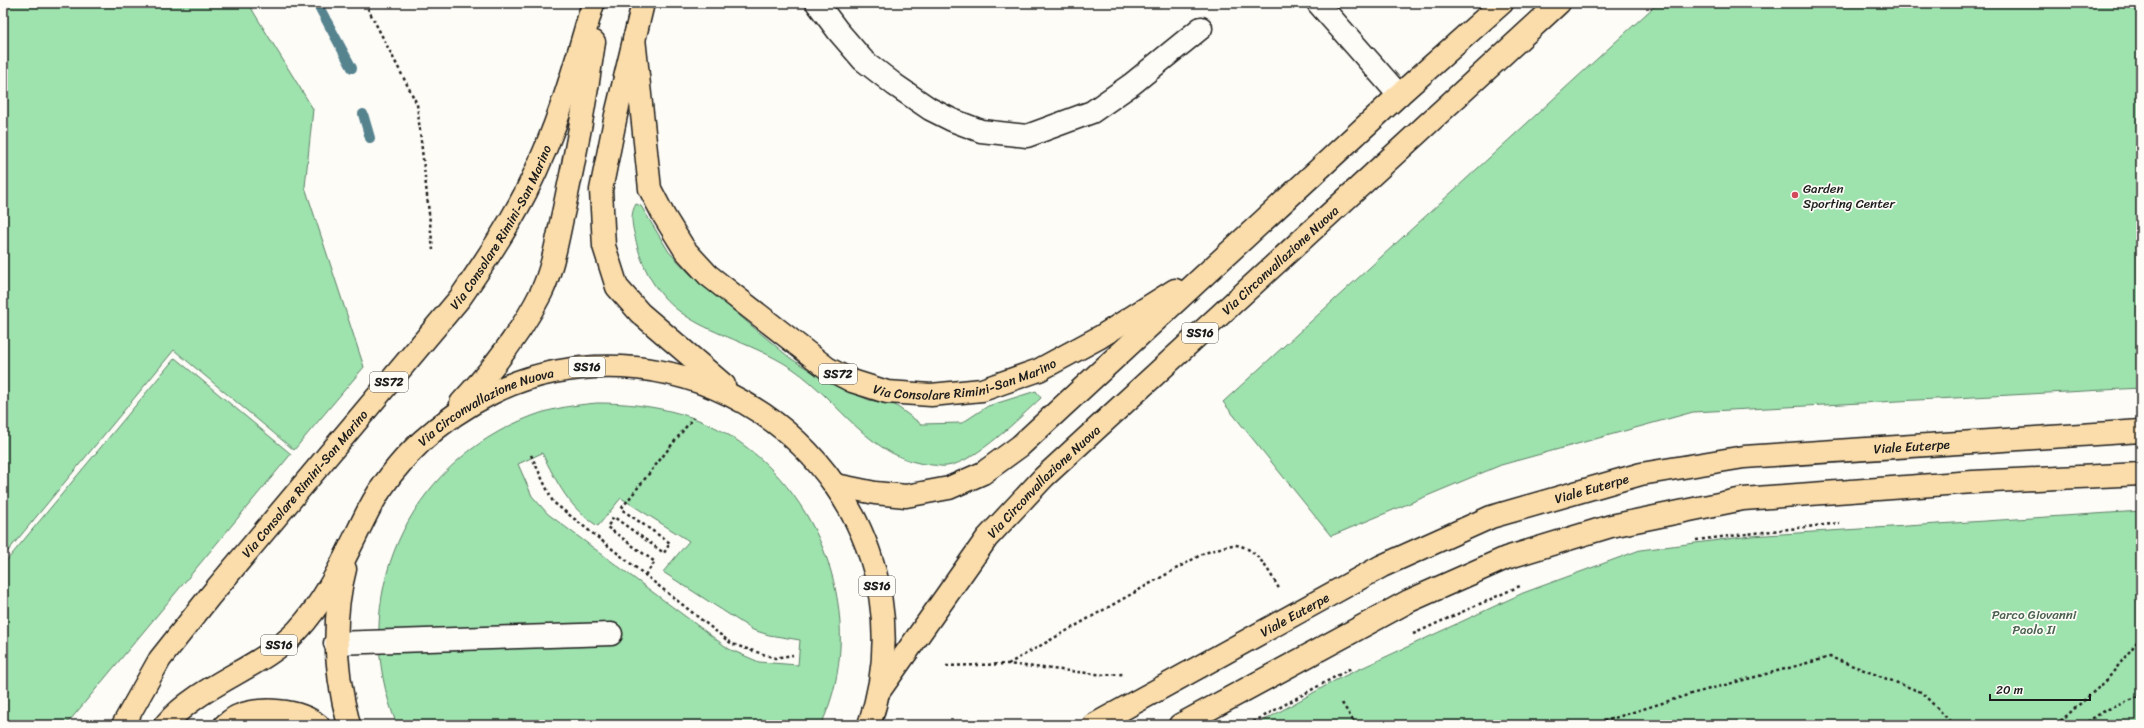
<svg xmlns="http://www.w3.org/2000/svg" width="2144" height="728" font-family="Sriracha,sans-serif">
<style>
.green{fill:#9ee2ae;stroke:#5d7f65;fill-rule:evenodd}
.lines{fill:none;stroke-linecap:round;stroke-linejoin:round}
.stream{stroke:#55838e;stroke-width:10}
.minor-casing{stroke:#1c1c1c;stroke-width:25}
.major-casing{stroke:#1c1c1c;stroke-width:25}
.path{stroke:#1c1c1c;stroke-width:2.5;stroke-dasharray:3 3;stroke-linecap:butt}
.minor{stroke:#fdfcf7;stroke-width:22}
.major{stroke:#fbddab;stroke-width:22}
.poi-dot{fill:#d1495b;stroke:#fdfcf7;stroke-width:1.5}
.labels{text-anchor:middle;stroke-width:3.5;stroke-linejoin:round;paint-order:stroke}
.shield{fill:#fdfcf7;stroke:#605f5e;stroke-width:1}
.shield-label{font-size:12px;font-weight:bold;fill:#1c1c1c}
.poi-label{font-size:13px;fill:#1c1c1c;stroke:#fdfcf7;text-anchor:start}
.street-label{font-size:13px;fill:#1c1c1c;stroke:#fdfcf7}
.park-label{font-size:13px;fill:#4a614f;stroke:#fdfcf7}
</style>
<rect width="100%" height="100%" fill="#fdfcf7"/>
<filter id="ink" filterUnits="userSpaceOnUse"><feTurbulence type="fractalNoise" baseFrequency=".025" numOctaves="2"/><feDisplacementMap in="SourceGraphic" scale="8" xChannelSelector="R" yChannelSelector="G"/><feConvolveMatrix kernelMatrix="1 2 1 2 8 2 1 2 1" color-interpolation-filters="sRGB"/></filter>
<g filter="url(#ink)">
<path class="green" d="M3,3H248L313,109L305,187L364,367L294,450L174,350L3,557Z
M1658,3H2141V388L1693,412L1501,465L1331,536L1223,402Z
M636,204L641,206L669,252L690,274L790,358L830,383L869,400L895,405L921,424L962,423L988,406L1036,391L1041,398C1019,418 976,462 947,466C942,467 936,465 932,465C870,460 840,401 793,369C729,327 661,333 637,245C634,231 628,217 636,204Z
M175,358L291,454L66,725H3V565Z
M597,403C641,403 684,410 722,431C822,488 870,620 821,725H397C346,600 406,464 532,416C553,408 575,405 597,403ZM542,453C556,481 570,510 598,526L621,498L689,541L663,572L753,630L769,635L800,640L798,665L759,662L729,649L548,514L532,496L518,464Z
M2141,511V725H1256L1336,680L1523,593L1640,550L1751,536Z"/>
<g class="lines">
<path class="stream" d="M317,3L352,68
M363,114L370,138"/>
<defs>
<path id="minor" d="M817,3L838,31L863,60L895,85L930,109L952,120L981,131L1027,136L1092,112L1132,84L1201,28
M1318,3L1399,95
M335,643L611,634"/>
<g id="major">
<path d="M643,3L616,115L601,190L604,246L617,287L640,313L724,385"/>
<path id="s1" d="M634,38L650,189L664,216L685,250L708,275L827,368L852,381L887,392L931,395L982,390L1039,370L1100,337L1175,290"/>
<path d="M461,403C491,371 521,333 541,293C553,269 558,235 564,209C576,153 586,98 594,42"/>
<path d="M836,485L875,493L906,496L949,488L983,473L1020,446L1399,95L1502,3"/>
<path d="M345,569C331,622 335,673 349,725"/>
<path id="s2" d="M880,690L987,538L1044,477L1559,3"/>
<path id="s3" d="M123,725L160,659L210,596L460,298C484,263 507,229 526,192C556,132 575,67 593,3"/>
<path id="s4" d="M165,725C200,684 260,669 297,631C329,597 347,552 368,511C395,459 440,419 492,393C531,373 578,365 622,367C801,376 928,554 869,725"/>
<path d="M225,725C229,722 233,718 238,716C260,707 299,709 318,725"/>
<path id="s5" d="M1094,725L1382,566L1491,517L1641,474L1744,457L2141,431"/>
<path d="M1180,725L1409,601L1506,558L1611,526L1743,499L1973,482L2141,474"/>
</g>
</defs>
<use href="#minor" class="minor-casing"/>
<use href="#major" class="major-casing"/>
<path class="path" d="M365,3L417,104L433,250
M531,455L553,502L732,644L775,658L793,655
M1696,540L1840,523
M645,575L655,562L607,527L614,517L664,553L670,543L621,509L693,418
M1413,634L1522,585
M1008,664L1204,553C1213,551 1225,545 1235,545C1258,547 1270,574 1280,590
M946,666L1008,664L1105,675L1123,674
M1342,703L1356,725
M1248,725L1351,668
M1592,725L1691,694L1830,657L1921,692L1954,725
M2056,725L2106,681L2141,637
M2082,725L2106,710L2141,696"/>
<use href="#minor" class="minor"/>
<use href="#major" class="major"/>
</g>
</g>
<circle class="poi-dot" cx="1795" cy="195" r="4"/>
<g class="labels">
<g class="shield">
<rect x="1182" y="323" width="36" height="20" rx="3"/>
<rect x="569" y="357" width="36" height="20" rx="3"/>
<rect x="819" y="364" width="38" height="20" rx="3"/>
<rect x="370" y="372" width="38" height="20" rx="3"/>
<rect x="859" y="576" width="36" height="20" rx="3"/>
<rect x="261" y="635" width="36" height="20" rx="3"/>
</g>
<g class="shield-label">
<text x="1200" y="337">SS16</text>
<text x="587" y="371">SS16</text>
<text x="838" y="378">SS72</text>
<text x="389" y="386">SS72</text>
<text x="877" y="590">SS16</text>
<text x="279" y="649">SS16</text>
</g>
<g class="poi-label">
<text x="1803" y="193">Garden<tspan x="1803" dy="15">Sporting Center</tspan></text>
</g>
<g class="street-label">
<text dy="5" stroke="none"><textPath href="#s3" startOffset="627">Via Consolare Rimini-San Marino</textPath></text>
<text dy="5" stroke="none"><textPath href="#s2" startOffset="590">Via Circonvallazione Nuova</textPath></text>
<text dy="5" stroke="none"><textPath href="#s1" startOffset="552">Via Consolare Rimini-San Marino</textPath></text>
<text dy="5" stroke="none"><textPath href="#s4" startOffset="465">Via Circonvallazione Nuova</textPath></text>
<text dy="5" stroke="none"><textPath href="#s5" startOffset="877">Viale Euterpe</textPath></text>
<text dy="5" stroke="none"><textPath href="#s2" startOffset="266">Via Circonvallazione Nuova</textPath></text>
<text dy="5" stroke="none"><textPath href="#s3" startOffset="303">Via Consolare Rimini-San Marino</textPath></text>
<text dy="5" stroke="none"><textPath href="#s5" startOffset="553">Viale Euterpe</textPath></text>
<text dy="5" stroke="none"><textPath href="#s5" startOffset="229">Viale Euterpe</textPath></text>
</g>
<g class="park-label">
<text x="2034" y="619">Parco Giovanni<tspan x="2034" dy="15">Paolo II</tspan></text>
</g>
</g>
<rect width="2144" height="728" fill="none" stroke="#fdfcf7" stroke-width="16"/>
<rect x="8" y="8" width="2128" height="712" fill="none" stroke="#1c1c1c" stroke-width="1.5" filter="url(#ink)"/>
<path d="M1990 694v6h100v-6" fill="none" stroke="#1c1c1c" stroke-width="2"/>
<text x="1996" y="694" font-size="12" fill="#1c1c1c" stroke="#fdfcf7" stroke-width="3" paint-order="stroke">20 m</text>
</svg>
